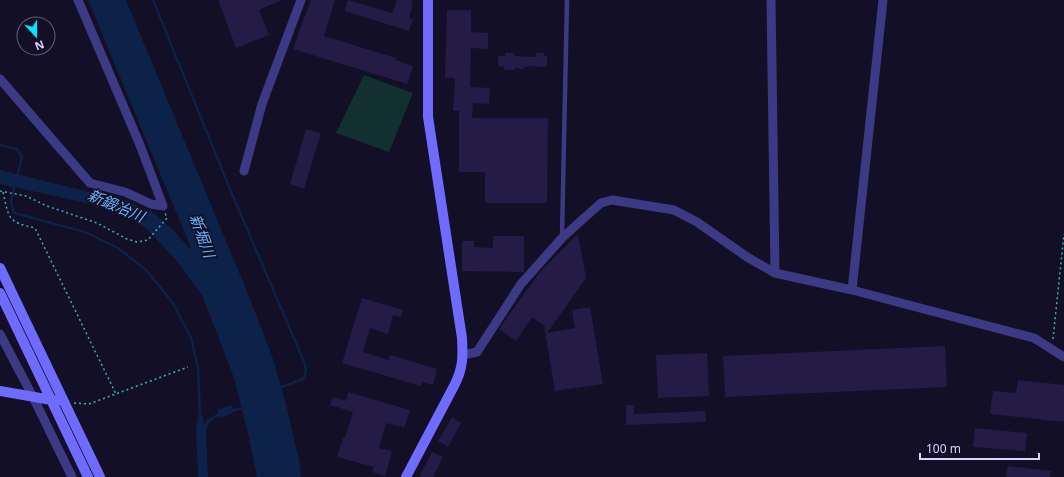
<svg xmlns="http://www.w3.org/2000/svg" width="1064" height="477" font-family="'Noto Sans','Noto Sans JP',sans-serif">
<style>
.green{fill:#12302f}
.water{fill:#0c2248}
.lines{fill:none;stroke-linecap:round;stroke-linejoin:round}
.stream{stroke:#0c2248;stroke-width:2.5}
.building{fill:#241b47}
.path{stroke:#2fb8b0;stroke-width:1.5;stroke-dasharray:2 3;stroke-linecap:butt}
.lane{stroke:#3d3a85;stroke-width:4.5}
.street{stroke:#3d3a85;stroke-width:9}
.secondary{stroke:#6f6bff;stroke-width:10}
.labels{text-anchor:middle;stroke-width:3.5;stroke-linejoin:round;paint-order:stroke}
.water-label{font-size:15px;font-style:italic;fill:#62b6ff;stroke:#130f26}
</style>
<rect width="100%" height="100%" fill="#130f26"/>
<path class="green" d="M364,75L413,93L389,152L336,133Z"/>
<path class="water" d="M88,0H126L248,294L272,356L286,404L299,460L301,477H257L247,429L234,378L202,295L175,259L146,228L118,212L82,202L0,184V170L130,202L155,214L174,231L190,249L191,248Z
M231,405L234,412L221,418L220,416C212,419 209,422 206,430L208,477H198L196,428L198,416L203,415L204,425L207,420L218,413V410Z"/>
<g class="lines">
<path class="stream" d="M153,0L232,194L305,364L306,372L303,379L279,388
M0,145L17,149L22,157L17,177
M15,184L11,202L14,213L85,232L118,248L146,270L173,303L191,338L198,368L200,418
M230,411L243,408"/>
</g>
<path class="building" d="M218,0H282L259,10L269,35L236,48Z
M311,0H335L324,36L396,58L395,60L413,66L407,84L293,49L300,29Z
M348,0L392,13L397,0H413L411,4L413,5L409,18L413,19L409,31L345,11Z
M447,10H471V32L488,33V49L471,48L470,87L490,88L489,104L473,103L472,118H548L547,203H485V172H459V111H453L455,78H445Z
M505,53H514V56L536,57V53H544V56H547V67L531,66L524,67V69L514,68V70H504V67L498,66V56H505Z
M306,129L321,133L304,189L290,184Z
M578,234L586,278L547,333L575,328L572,310L590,307L603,384L555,391L544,326L532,317L516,341L499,329L539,273Z
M493,236H524V272L462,271V241H474V247L493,248Z
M362,298L403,310L401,317L393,315L388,334L370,328L363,352L388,360L390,355L437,369L433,385L422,382L421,386L342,363Z
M945,346L947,387L725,397L723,356Z
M707,353L709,396L658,398L656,355Z
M1018,380L1064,385V422L990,414L993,391L1016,393Z
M348,392L410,410L404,428L386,423L379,448L392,451L385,476L372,472L374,467L337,457L343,438H345L353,412L330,405L333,397L346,401Z
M626,405H634V414L705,411L706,422L626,425Z
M452,417L461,423L448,447L438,441Z
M975,428L1027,433L1025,451L973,447Z
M432,452L443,457L433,477H419Z
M1008,466L1051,471L1050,477H1006Z"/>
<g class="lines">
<path class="path" d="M0,191L26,196L47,206L97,223L127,239L137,242L148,240L167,218L165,213
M3,192C9,218 7,222 35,228L116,394
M1053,339L1064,234
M74,403L89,404L188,367"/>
<path class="lane" d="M562,236L567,0"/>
<path class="street" d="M771,0L775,273
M0,79L90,183L125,192L151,204L163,206L140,145L78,0
M244,171L262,104L301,0
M852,290L883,0
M0,334L33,397L72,477
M463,355L477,352L521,284L562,238L583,219L601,203L612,200L674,210L697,222L747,257L775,273L852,290L1034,338L1064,357"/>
<path class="secondary" d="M0,268L100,477
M0,293L88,477
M0,391L57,401
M406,477L455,384C463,368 463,357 462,338L428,117V0"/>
</g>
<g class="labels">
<g class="water-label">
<text transform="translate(116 206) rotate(23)" y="5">新鍛冶川</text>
<text transform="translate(202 236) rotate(70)" y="5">新堀川</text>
</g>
</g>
<g transform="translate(36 36) rotate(159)"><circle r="19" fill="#130f26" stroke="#625e7d"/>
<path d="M0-3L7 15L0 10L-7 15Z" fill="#00e5ff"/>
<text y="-6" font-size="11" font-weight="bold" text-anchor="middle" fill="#d9d4ff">N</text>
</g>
<path d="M920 453v6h119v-6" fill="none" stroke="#d9d4ff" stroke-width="2"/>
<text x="926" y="453" font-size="12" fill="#d9d4ff" stroke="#130f26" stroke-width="3" paint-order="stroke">100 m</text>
</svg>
